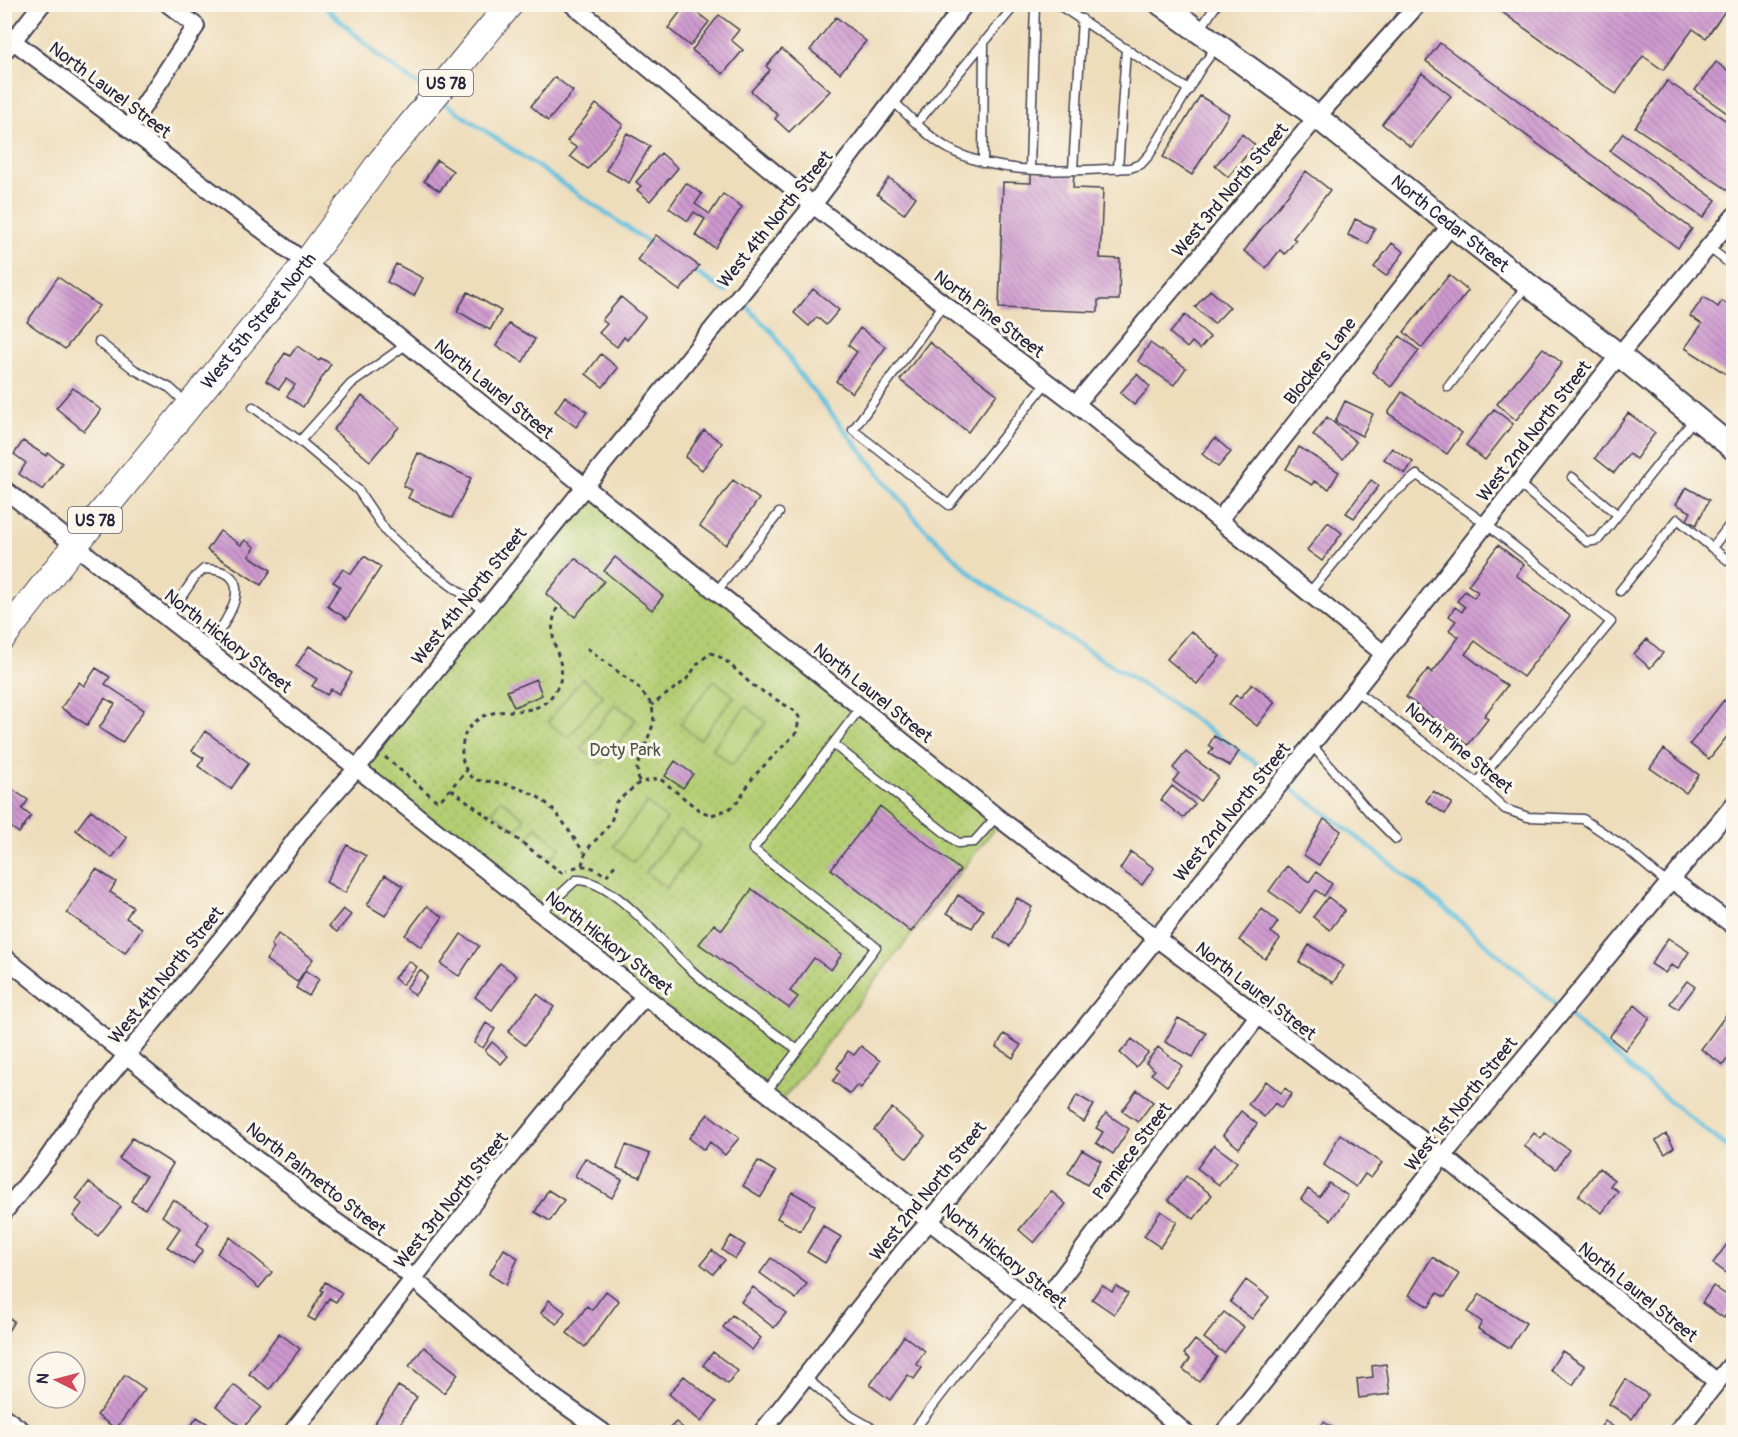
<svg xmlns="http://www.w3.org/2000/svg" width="1738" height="1437" font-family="Pangolin,sans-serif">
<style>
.park{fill:url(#park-dots);stroke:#6a7856;stroke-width:1.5}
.pitch{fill:#b3cd72;stroke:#6a7856;stroke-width:1.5}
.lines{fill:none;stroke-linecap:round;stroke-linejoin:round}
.stream{stroke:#5fbfde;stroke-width:4.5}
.building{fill:url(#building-back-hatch)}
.lane-casing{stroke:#413e4e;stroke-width:11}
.street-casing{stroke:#413e4e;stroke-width:20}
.secondary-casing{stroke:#413e4e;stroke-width:26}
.primary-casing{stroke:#413e4e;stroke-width:28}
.path{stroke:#413e4e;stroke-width:3;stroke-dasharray:4.5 4.5;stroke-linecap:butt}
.lane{stroke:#fff;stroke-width:8}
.street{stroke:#fff;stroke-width:16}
.secondary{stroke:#fff;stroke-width:22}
.primary{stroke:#fff;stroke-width:26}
.labels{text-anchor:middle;stroke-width:6;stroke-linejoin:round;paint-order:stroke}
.shield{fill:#fbf7ec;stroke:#636270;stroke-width:1.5}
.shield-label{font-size:16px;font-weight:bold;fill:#22223b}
.street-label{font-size:18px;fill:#22223b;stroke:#fbf7ec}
.park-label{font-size:18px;fill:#4e554c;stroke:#fbf7ec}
</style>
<defs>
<pattern id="park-dots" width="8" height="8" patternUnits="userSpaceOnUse" patternTransform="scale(1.5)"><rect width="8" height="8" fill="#b3cd72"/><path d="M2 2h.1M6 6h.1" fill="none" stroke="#9ab064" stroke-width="1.8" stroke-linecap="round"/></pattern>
<pattern id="building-back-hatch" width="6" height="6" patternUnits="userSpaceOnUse" patternTransform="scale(1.5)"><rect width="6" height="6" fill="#ce99cf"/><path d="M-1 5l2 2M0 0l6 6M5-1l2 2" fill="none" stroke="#a77ca9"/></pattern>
</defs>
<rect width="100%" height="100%" fill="#fbf7ec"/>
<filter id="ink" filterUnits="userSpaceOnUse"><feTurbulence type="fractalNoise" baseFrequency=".0167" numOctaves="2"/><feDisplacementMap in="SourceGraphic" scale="12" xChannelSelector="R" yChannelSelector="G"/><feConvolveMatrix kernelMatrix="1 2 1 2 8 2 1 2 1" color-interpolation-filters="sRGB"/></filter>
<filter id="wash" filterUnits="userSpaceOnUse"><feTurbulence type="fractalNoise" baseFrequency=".008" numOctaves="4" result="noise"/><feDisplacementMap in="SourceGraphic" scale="24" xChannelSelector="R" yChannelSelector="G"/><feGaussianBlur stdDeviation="1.35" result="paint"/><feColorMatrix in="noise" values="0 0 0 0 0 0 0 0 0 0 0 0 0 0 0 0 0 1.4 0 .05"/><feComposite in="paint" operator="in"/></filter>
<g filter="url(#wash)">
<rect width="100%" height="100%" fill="#edb"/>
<path class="park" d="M583,485L1001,820L780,1103L357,768Z"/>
<path class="pitch" d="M582,678L603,695L568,738L548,722Z
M714,680L734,696L700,740L680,724Z
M615,704L636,720L602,764L581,748Z
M746,706L766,722L732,765L712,749Z
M501,799L525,819L517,830L492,811Z
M647,803L667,819L633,862L613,846Z
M536,827L560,847L552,858L527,839Z
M680,829L700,845L666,888L646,872Z"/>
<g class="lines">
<path class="stream" d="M322,4L383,60L428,92
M440,100L654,246
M692,270L726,292
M744,304L774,334L798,372L919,523L975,577L1028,613L1167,700L1271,774
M1292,789C1448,899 1582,1036 1734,1152"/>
</g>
<g id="blocks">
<path class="building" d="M686,4L709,22L690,46L668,28Z
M1491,4H1730L1706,38L1693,29L1663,70L1643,56L1616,94Z
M719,15L739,30L731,40L743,50L723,74L692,50Z
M836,17L866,41L840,73L810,50Z
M1440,43L1692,229L1678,248L1426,61Z
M782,49L830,91L789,132L775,119L778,115L751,91L770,70L766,66Z
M1716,62L1734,75V118L1695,90Z
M1422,73L1451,96L1411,147L1382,124Z
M555,77L573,91L548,121L531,106Z
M1667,81L1734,126V182L1728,190L1635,127Z
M1200,96L1229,114L1192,175L1163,157Z
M596,104L623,125L588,169L570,156L577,148L567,141Z
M627,133L650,146L629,183L606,170Z
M1623,133L1716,200L1703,218L1610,151Z
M1242,134L1255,145L1228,177L1215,166Z
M661,153L678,168L650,201L637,190L641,186L636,182Z
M437,160L453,171L440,191L424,181Z
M1031,171L1074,173L1073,188L1103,189L1100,258L1120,259L1119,300H1098V312L999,308L1003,182L1031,183Z
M1306,171L1330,190L1293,238L1296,240L1285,254L1280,250L1266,268L1244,251Z
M889,178L916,197L904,214L877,194Z
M686,183L702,194L695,204L710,214L723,194L742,207L715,248L695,235L705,219L694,212L688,221L669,208Z
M1355,219L1375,228L1368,244L1348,235Z
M656,235L699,266L680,291L637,260Z
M1392,243L1404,252L1386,276L1374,267Z
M396,264L423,278L414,296L387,282Z
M1449,275L1468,291L1422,348L1404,332Z
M58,277L99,306L65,349L27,322Z
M813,289L839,310L826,325L817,317L809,326L794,313Z
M1210,290L1230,307L1214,324L1195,307Z
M468,292L501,311L490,330L457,311Z
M621,297L645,317L627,340L624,337L617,347L599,333L607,324L602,320Z
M1704,297L1718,307L1722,301L1734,309V379L1685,348L1702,324L1690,316Z
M1185,315L1210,337L1200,349L1192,342L1187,348L1170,333Z
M509,324L535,339L523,362L496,346Z
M860,328L886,347L852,393L836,381L857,352L848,345Z
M1400,336L1419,351L1391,387L1372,372Z
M929,342L997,394L968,432L900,380Z
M1150,343L1186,368L1174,385L1138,361Z
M297,346L319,361L321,358L331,364L303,407L287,396L295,385L286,379L279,389L266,381L285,353L290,356Z
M1543,348L1562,363L1516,420L1497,404Z
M601,354L618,368L603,387L586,374Z
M1137,374L1150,387L1134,405L1120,393Z
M73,388L101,410L84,431L56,408Z
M1402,392L1462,433L1447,454L1388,413Z
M362,396L399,427L370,461L333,430Z
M565,396L587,412L576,427L555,411Z
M1345,401L1373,414L1362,436L1335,422Z
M1494,409L1513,424L1485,460L1466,445Z
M1628,413L1655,433L1636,459L1629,454L1614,473L1595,458Z
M1327,417L1356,442L1343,459L1313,435Z
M704,430L722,443L702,470L685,457Z
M1215,438L1231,452L1218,467L1202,454Z
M23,441L46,456L48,453L62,463L43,490L19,474L26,463L14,454Z
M1299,447L1339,472L1329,489L1314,481L1312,485L1286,469Z
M1392,448L1413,462L1405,474L1384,459Z
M418,453L471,478L452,518L408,498L412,490L403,486Z
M733,480L759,499L726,545L700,526Z
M1371,480L1379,486L1354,518L1346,513Z
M1686,487L1709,500L1696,525L1687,520L1691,512L1676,504Z
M1328,522L1342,533L1322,561L1307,550Z
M220,531L241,545L245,540L255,547L249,556L271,570L261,585L207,550Z
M1498,545L1524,565L1516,575L1570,616L1523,677L1475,641L1465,654L1507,686L1484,716L1488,719L1468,745L1406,697L1428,669L1432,673L1459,637L1449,630L1456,621L1449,616L1455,607L1462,612L1465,607L1457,601L1465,591L1474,598L1478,592L1468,585Z
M364,556L381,567L347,619L327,606L340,586L333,582L343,569L351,574Z
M615,557L663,596L652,610L604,571Z
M575,558L604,581L575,617L546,594Z
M1191,631L1220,656L1197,684L1167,659Z
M1647,639L1663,653L1650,668L1634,654Z
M309,646L352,673L339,694L331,689L327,695L312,686L317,679L296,666Z
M96,668L110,677L105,684L144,710L122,743L99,728L115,704L105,698L87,725L61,708L79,682L84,686Z
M536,679L542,695L514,707L507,691Z
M1252,684L1275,702L1257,726L1229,704L1236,695L1240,698Z
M1724,700L1734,708V728L1709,759L1690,744Z
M205,731L249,763L231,789L198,766L204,758L192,751Z
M1214,736L1239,751L1230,766L1209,754L1213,748L1209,745Z
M1664,749L1699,775L1686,793L1650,768Z
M1186,752L1218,777L1200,801L1173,781L1179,773L1173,768Z
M675,761L693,774L683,788L665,776Z
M4,784L28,800L22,809L31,816L19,833L6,824L4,826Z
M1172,786L1195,804L1183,818L1161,800Z
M1433,791L1452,803L1445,814L1426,801Z
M880,806L960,870L911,932L831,869Z
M91,810L127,838L112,858L76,830Z
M1324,819L1341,831L1319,865L1304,855Z
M347,845L366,856L345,893L326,882Z
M1131,852L1154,868L1142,885L1120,869Z
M1287,866L1309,882L1316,872L1332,884L1324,896L1316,890L1300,913L1269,891Z
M96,869L116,882L110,892L133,907L126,918L142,928L125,953L67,913Z
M385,875L403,886L385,916L367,905Z
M752,889L842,954L831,970L814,958L790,991L798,997L789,1008L699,944L714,924L722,930Z
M958,895L983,910L972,928L947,913Z
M1328,897L1345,910L1330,930L1313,917Z
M1017,898L1032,907L1010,946L994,937Z
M427,906L443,917L421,947L405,935Z
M343,909L351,915L337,932L329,926Z
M1262,909L1278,922L1271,932L1280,939L1265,959L1239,940Z
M278,934L313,959L297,982L266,960L274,948L271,945Z
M461,934L479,946L459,976L441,964Z
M1668,938L1689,952L1678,969L1671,965L1665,973L1651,964Z
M1309,945L1344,966L1333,983L1299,962Z
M409,961L417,967L402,985L394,978Z
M500,963L517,976L492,1010L475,997Z
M420,970L428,977L415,995L406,988Z
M305,971L319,979L309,996L296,988Z
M1687,981L1695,987L1678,1009L1670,1003Z
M537,994L554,1007L525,1045L508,1032Z
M1734,1004V1050L1723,1065L1701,1049Z
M1635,1005L1650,1018L1625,1050L1609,1037Z
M1178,1018L1206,1033L1193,1057L1165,1042Z
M486,1023L495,1029L483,1048L474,1043Z
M1004,1034L1021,1045L1013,1058L996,1047Z
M1132,1039L1148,1053L1136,1067L1120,1053Z
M492,1042L508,1056L501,1064L485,1051Z
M861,1046L880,1061L861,1088L857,1085L850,1094L833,1081L840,1071L837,1068L848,1051L854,1055Z
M1158,1047L1182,1066L1167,1086L1151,1074L1155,1070L1146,1063Z
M1266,1081L1281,1093L1285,1088L1292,1094L1281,1108L1275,1103L1264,1117L1248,1104Z
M1137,1090L1153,1102L1138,1122L1122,1111Z
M1077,1095L1094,1105L1084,1122L1067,1112Z
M892,1108L925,1136L907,1158L874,1130Z
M1241,1111L1257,1124L1239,1148L1223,1135Z
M1106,1113L1129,1129L1113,1154L1096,1143L1103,1132L1096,1128Z
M708,1114L739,1138L725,1155L710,1142L704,1150L689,1138Z
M1534,1133L1541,1139L1545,1133L1569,1150L1556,1169L1524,1146Z
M1340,1134L1382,1163L1371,1178L1365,1174L1356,1187L1324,1165Z
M1666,1134L1674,1147L1665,1154L1656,1141Z
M132,1138L173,1164L145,1209L131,1201L146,1176L119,1159Z
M626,1145L650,1154L640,1177L617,1168Z
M1214,1145L1237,1162L1219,1185L1197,1168Z
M1082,1150L1101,1161L1087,1185L1068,1173Z
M585,1158L622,1180L612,1198L575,1176Z
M758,1161L776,1172L761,1197L743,1186Z
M1599,1168L1614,1180L1610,1186L1618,1191L1602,1213L1578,1196Z
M1186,1176L1212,1195L1194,1219L1168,1200Z
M89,1182L121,1207L98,1236L73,1216L82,1204L76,1199Z
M1329,1183L1348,1196L1331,1220L1301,1199L1308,1189L1319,1197Z
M548,1190L564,1200L550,1221L535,1212Z
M1051,1191L1066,1204L1034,1243L1019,1230Z
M792,1192L815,1205L800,1231L777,1218Z
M173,1199L209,1224L196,1245L203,1250L193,1264L167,1247L180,1228L162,1216Z
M1161,1211L1177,1222L1160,1247L1144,1236Z
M823,1226L841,1237L825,1263L807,1252Z
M731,1236L745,1245L735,1259L722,1250Z
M230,1237L272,1272L259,1288L217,1253Z
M1727,1244L1734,1249V1269L1729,1275L1713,1263Z
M504,1249L518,1258L506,1285L489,1274Z
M712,1250L725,1260L713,1274L701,1264Z
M1432,1257L1459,1274L1445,1297L1437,1293L1429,1307L1409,1295Z
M771,1258L807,1284L796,1299L760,1273Z
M1246,1280L1269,1297L1252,1319L1230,1302Z
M325,1282L342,1293L336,1302L329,1298L315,1321L308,1317L323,1291L321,1290Z
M1102,1285L1112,1292L1116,1286L1128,1294L1114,1314L1092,1299Z
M1713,1286L1734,1300L1724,1318L1702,1303Z
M753,1287L786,1313L774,1328L741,1302Z
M606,1291L619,1301L585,1347L567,1333L587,1306L592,1310Z
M1480,1294L1526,1323L1510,1348L1478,1329L1482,1322L1468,1312Z
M549,1300L565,1312L557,1324L541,1313Z
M1224,1312L1244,1327L1224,1353L1204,1338Z
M4,1315L14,1321L7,1333L4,1331Z
M732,1315L761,1338L752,1350L723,1327Z
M279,1333L300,1349L270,1389L249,1374Z
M904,1336L925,1351L916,1364L922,1368L914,1379L908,1375L890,1400L870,1385Z
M1195,1340L1217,1357L1199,1382L1183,1369L1190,1359L1184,1354Z
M424,1347L458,1374L444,1393L409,1366Z
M1562,1351L1585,1366L1573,1385L1550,1370Z
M713,1352L738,1371L728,1384L703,1365Z
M1386,1364L1390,1394L1359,1398L1357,1379L1373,1377L1372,1366Z
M125,1375L145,1389L116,1429L97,1415Z
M684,1376L716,1402L701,1422L669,1394Z
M1625,1379L1648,1395L1632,1419L1609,1404Z
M234,1385L261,1407L243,1428L216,1406Z
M398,1386L417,1397L395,1432H388L374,1424Z
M197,1417L216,1429L214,1432H187Z
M1605,1421L1621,1432H1597Z
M676,1422L688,1432H666Z
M1324,1422L1339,1432H1317Z"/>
</g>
</g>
<g filter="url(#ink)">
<use href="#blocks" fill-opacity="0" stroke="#413e4e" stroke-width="1.5"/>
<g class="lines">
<defs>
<path id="lane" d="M1057,4L1189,90
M1199,31L1217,4
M894,102C911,118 928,137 949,149C1000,177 1073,171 1130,168L1141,164L1150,154L1201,68L1217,46
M917,123L1016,4
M983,163L984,41
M1030,168L1035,4
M1073,169L1082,19
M1118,169L1126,49
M1708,247L1734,267
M944,304L853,430L949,505L1047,382
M99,342L135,370L170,388L186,403
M407,344L351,384L300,441L358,490L387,533L419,562L483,609
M1448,387L1527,285
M253,407L300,441
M1572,477L1618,515
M1518,483L1587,542L1598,540L1695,418
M1734,519L1712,548L1734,565
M1620,591L1678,519L1712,548
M716,592L779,513
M1309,593L1388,498L1417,475L1486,524L1611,622L1477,783
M167,618L195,577L204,569C264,570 225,624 207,649
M1355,690L1477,783L1505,809L1528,817L1583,819L1622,845L1668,884
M833,744L958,843L974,842L997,816
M1311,744L1370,813L1396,839
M540,913L576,880C614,879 661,942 687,966C719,997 762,1023 798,1050
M766,1092L876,947L753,849L861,707
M805,1377L851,1416L879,1432
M905,1432L915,1429L972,1355L1024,1296"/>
<path id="street" d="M572,4L813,205L1076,404L1384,654
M4,34L306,263L1001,820L1443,1156L1717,1382
M4,52L42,4
M129,128L196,26L168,4
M1076,404L1317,117L1418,4
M4,489L1039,1308L1185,1432
M1219,520L1451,225
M1672,880L1734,926
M4,957L257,1160L292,1185L305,1200L395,1263L532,1382L603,1432
M4,1212L47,1159L76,1117L230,928L304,828L357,768L813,205L965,4
M1039,1308L1257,1017
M4,1417L24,1432
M292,1432C409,1287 521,1136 645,996
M762,1432L905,1249L930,1221L1384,654L1619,355L1734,216
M1224,1432L1443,1156L1734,804
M1677,1432L1734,1361"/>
<g id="secondary">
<path id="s1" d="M1161,4L1317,117L1451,225L1619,355L1734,449"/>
</g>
<g id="primary">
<path id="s2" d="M4,636L75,545L306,263L381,161L510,4"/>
</g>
</defs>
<use href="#lane" class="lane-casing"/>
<use href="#street" class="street-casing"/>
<use href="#secondary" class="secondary-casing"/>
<use href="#primary" class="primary-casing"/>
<path class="path" d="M557,608C542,645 571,660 558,686C538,727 499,699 475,722C465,731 463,737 462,750C461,759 465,772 473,778C479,782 488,781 495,782C511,785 527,790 541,799C559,812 571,835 584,852
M587,648L638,687L652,705L654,722L637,768L639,783
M385,757L436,800L442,798L467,770
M451,789L562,873L567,871
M582,865C588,834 611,841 616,802L639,783L659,778L700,811L712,815L729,809L736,804L754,776L797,732L799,717L795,711L752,685L724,659L711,653L700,661L686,680L652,705
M573,868C587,863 595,868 606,876L616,864"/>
<use href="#lane" class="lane"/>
<use href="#street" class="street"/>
<use href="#secondary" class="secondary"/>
<use href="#primary" class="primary"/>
</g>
</g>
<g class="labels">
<g class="shield">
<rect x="419" y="70" width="54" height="26" rx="4.5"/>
<rect x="68" y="507" width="54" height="26" rx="4.5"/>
</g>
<g class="shield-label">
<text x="446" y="89">US 78</text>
<text x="95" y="526">US 78</text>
</g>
<g class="street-label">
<text transform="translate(110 90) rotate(37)" y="6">North Laurel Street</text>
<text transform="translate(1230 190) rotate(-50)" y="6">West 3rd North Street</text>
<text transform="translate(775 219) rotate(-51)" y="6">West 4th North Street</text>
<text dy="6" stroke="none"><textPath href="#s1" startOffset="363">North Cedar Street</textPath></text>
<text transform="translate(989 314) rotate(37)" y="6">North Pine Street</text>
<text dy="6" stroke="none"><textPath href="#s2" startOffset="405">West 5th Street North</textPath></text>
<text transform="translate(1320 361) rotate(-52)" y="6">Blockers Lane</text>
<text transform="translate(494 389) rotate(39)" y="6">North Laurel Street</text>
<text transform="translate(1534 431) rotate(-52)" y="6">West 2nd North Street</text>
<text transform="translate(469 596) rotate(-51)" y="6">West 4th North Street</text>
<text transform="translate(228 641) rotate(38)" y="6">North Hickory Street</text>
<text transform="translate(873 693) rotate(39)" y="6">North Laurel Street</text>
<text transform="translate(1459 748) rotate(39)" y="6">North Pine Street</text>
<text transform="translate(1232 812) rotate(-51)" y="6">West 2nd North Street</text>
<text transform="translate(609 943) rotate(38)" y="6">North Hickory Street</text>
<text transform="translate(166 975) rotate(-51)" y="6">West 4th North Street</text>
<text transform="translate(1256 991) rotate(38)" y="6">North Laurel Street</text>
<text transform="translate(1461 1104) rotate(-51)" y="6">West 1st North Street</text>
<text transform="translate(1132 1151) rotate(-53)" y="6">Parniece Street</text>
<text transform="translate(316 1179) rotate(38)" y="6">North Palmetto Street</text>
<text transform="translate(928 1191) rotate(-51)" y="6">West 2nd North Street</text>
<text transform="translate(451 1200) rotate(-51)" y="6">West 3rd North Street</text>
<text transform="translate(1004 1256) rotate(39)" y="6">North Hickory Street</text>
<text transform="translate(1638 1292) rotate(39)" y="6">North Laurel Street</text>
</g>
<g class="park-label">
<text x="625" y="756">Doty Park</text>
</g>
</g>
<rect width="1738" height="1437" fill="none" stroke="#fbf7ec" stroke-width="24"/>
<g transform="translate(57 1380) rotate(276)"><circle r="28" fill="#fbf7ec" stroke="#a4a2a5" stroke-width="1.5"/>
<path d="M0-4.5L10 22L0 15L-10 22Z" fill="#d1495b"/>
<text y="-9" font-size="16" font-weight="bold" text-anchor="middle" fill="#22223b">N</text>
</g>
</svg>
